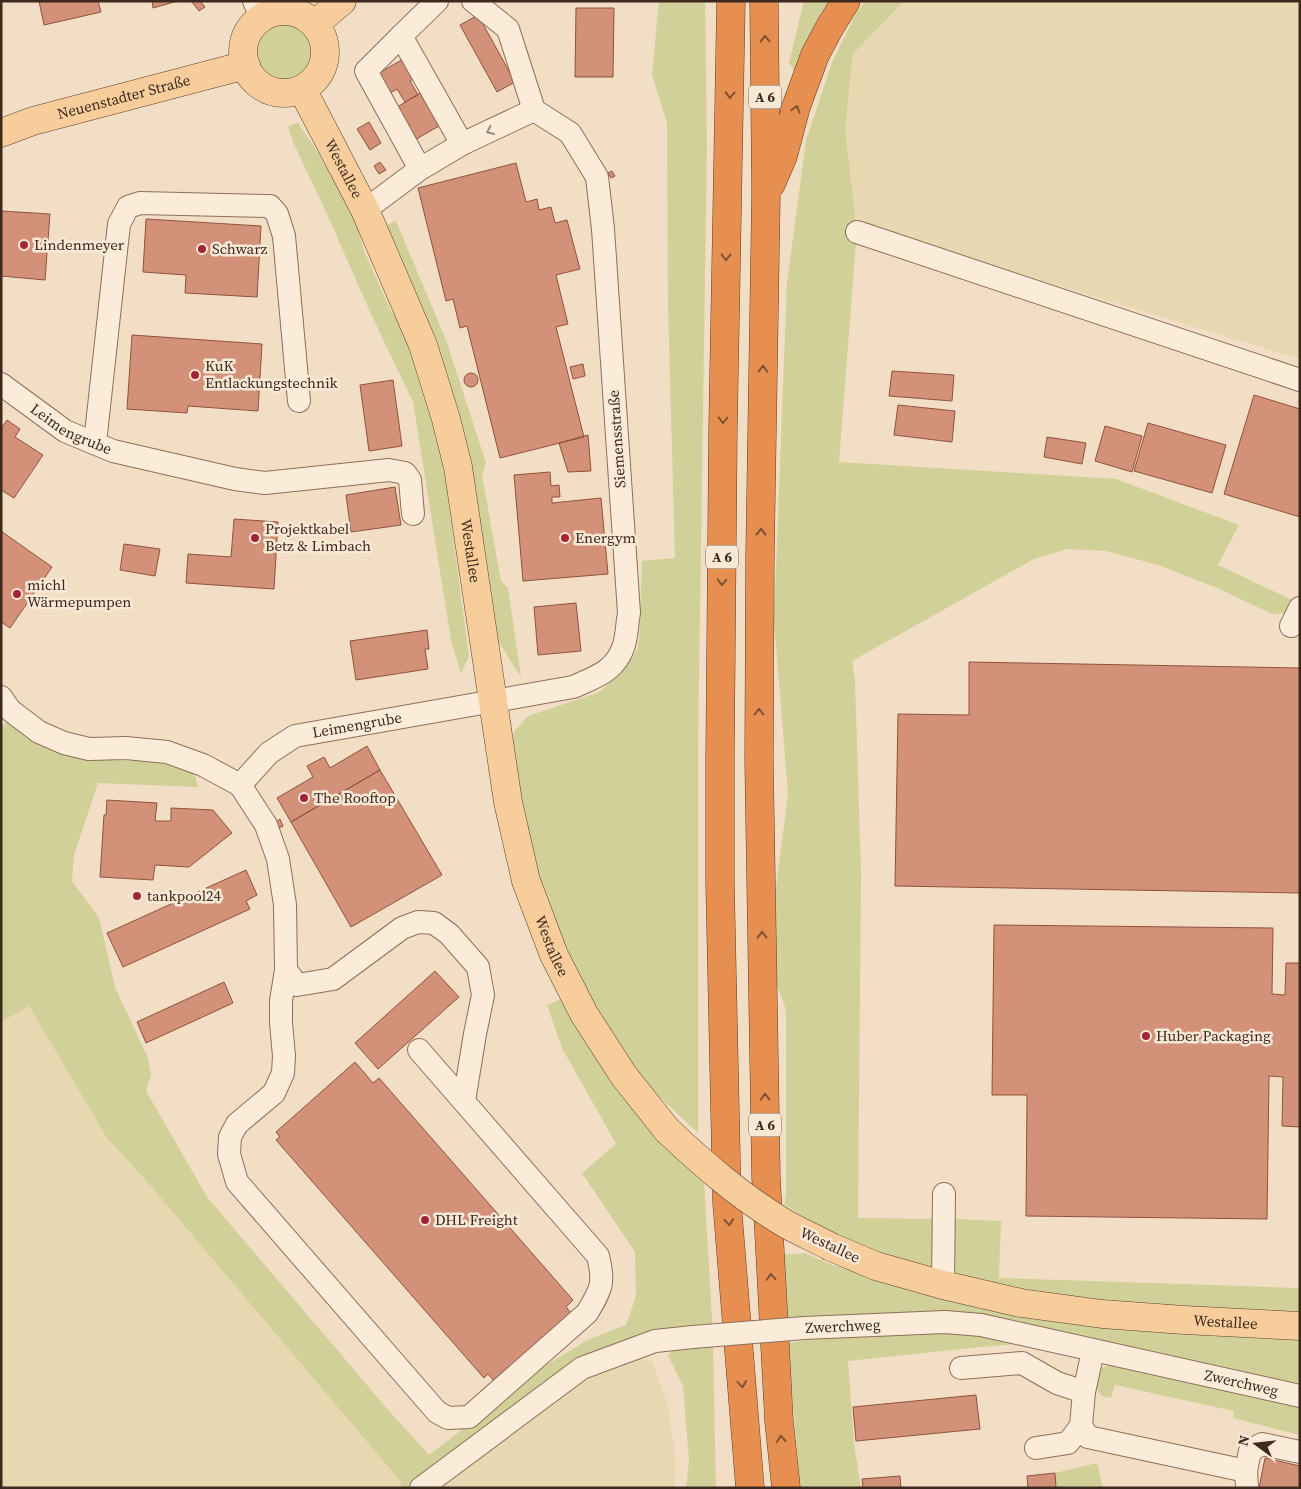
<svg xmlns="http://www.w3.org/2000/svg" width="1301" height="1489" font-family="'Source Serif 4',serif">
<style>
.farmland{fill:#e8d8b2}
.green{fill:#d1d098}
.building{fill:#d29178;stroke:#90523d}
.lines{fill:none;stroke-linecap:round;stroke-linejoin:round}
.minor-casing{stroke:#8e6e59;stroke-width:24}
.major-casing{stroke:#5c3d2e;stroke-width:29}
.highway-casing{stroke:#5c3d2e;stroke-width:29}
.minor{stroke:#fbecda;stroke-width:22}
.major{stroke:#f7cd9b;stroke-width:28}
.highway{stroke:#e68f51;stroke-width:28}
.minor-bridge-casing{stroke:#8e6e59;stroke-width:24;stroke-linecap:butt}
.major-bridge-casing{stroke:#5c3d2e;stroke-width:29;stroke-linecap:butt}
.minor-bridge{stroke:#fbecda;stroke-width:22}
.major-bridge{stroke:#f7cd9b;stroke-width:28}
.oneway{stroke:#815232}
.oneway2{stroke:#9c8a7c}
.poi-dot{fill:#a22537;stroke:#f8e9d6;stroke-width:2}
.labels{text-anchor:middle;stroke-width:5;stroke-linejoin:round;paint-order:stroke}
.shield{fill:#f8e9d6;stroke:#756355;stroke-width:1}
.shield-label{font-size:14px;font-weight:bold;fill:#3d291e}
.street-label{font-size:15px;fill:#3d291e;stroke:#f8e9d6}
.poi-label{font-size:15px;fill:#3d291e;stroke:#f8e9d6;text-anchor:start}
</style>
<rect width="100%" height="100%" fill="#f2dec5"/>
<path class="farmland" d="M904,1H1300V359L856,224L845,129L853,54Z
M29,1006L107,1138L144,1178L403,1483L398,1488H1V1022Z
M635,1357L653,1362L668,1406L676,1461L675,1488H435L582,1371Z"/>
<path class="green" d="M659,1H705L707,146L698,746V1133L648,1086L601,1020L578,979L556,923L538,871L516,777L512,749L514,732L528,716L600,692L623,670L638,648L640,622L642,561L675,558L668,305L667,123L652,75Z
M804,1H829L819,15L797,74L789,63Z
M866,1H904L853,54L845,129L856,224V242L839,462L1116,479L1239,525L1218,565L1292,600L1285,613L1272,614L1215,587L1158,565L1106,551L1067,549L1034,559L852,661L855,680L861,873L858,1218L937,1219L936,1267L922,1271L830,1234L784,1204L786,1195V1010L767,958L788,794L774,620L787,283L806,140L833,60L857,12Z
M243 52a41 41 0 1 1 82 0a41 41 0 1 1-82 0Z
M298,123L315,148L355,216L363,248L391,311L408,333L432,405L444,467L469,657L461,673L451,640L413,402L371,314L327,214L293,142L288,126Z
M396,221L446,340L486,463L482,475L501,581L508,588L521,677L496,638L382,227Z
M8,721L52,751L86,760L154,761L194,773L198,787L98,783L74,855L72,881L99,918L115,987L148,1058L151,1075L146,1091L207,1197L390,1412L429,1455L540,1369L587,1340L626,1325L636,1296L635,1252L582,1173L616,1144L562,1048L547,1005L573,994L703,1164L713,1335L582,1368L421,1488H398L402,1483L144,1178L107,1138L29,1006L1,1022V727Z
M954,1219L1001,1221L999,1278L1300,1288V1314L1103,1306L961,1282L951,1269Z
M805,1253L832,1265L920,1289L1300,1339V1388L979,1319L786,1324L782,1255Z
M942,1328L1019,1344L980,1347L848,1361L854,1444L861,1488H800L788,1343L841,1335Z
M713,1346L716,1488H686L689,1461L683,1386L668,1355L674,1348Z
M1109,1365L1300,1406V1435L1233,1418L1234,1411L1115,1385L1111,1398L1102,1396L1095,1387L1100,1369Z
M1097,1463L1103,1488H1056L1055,1473Z"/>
<path class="building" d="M39,1H98L101,12L44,25Z
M152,1H178L153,8Z
M191,1H200L205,7L199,11Z
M576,8H614L613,77H575Z
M478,15L515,82L497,92L460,25Z
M405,58L416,77L410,81L418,95L405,102L397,89L376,101L365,81Z
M420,93L439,126L413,141L394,109Z
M369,122L381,143L370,150L357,129Z
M380,162L386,170L379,174L374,166Z
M516,163L526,202L537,199L539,210L551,207L555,223L567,220L580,269L556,275L568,324L556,327L584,437L500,458L467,326L460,328L453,299L446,301L418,188Z
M612,171L615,176L611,178L608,173Z
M1,211L50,214L45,280L1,276Z
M146,219L261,226L257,297L185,293L186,275L143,272Z
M132,335L262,344L258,411L188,406L187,413L127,409Z
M583,364L585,376L573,379L570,367Z
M892,371L954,375L952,401L889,396Z
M464 380a7 7 0 1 1 14 0a7 7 0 1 1-14 0Z
M393,380L402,446L369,451L360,385Z
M1254,395L1300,409V517L1224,494Z
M898,405L955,411L952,442L894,435Z
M7,420L20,429L15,437L43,455L14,498L1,490V429Z
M1148,423L1226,445L1212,493L1134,471Z
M1105,426L1142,436L1132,472L1095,461Z
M588,435L591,471L568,472L559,443Z
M1047,437L1086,443L1082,464L1044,457Z
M550,472L551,486L559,485L560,497H552V503L601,498L608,574L523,581L514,475Z
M395,487L401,525L351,532L346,495Z
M234,519L278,522L274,589L186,583L188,554L231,557Z
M1,531L52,567L10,628L1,622Z
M124,544L160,549L155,576L120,570Z
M576,603L581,651L538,655L534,607Z
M427,630L429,649H425L428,669L356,680L350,641Z
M969,662L1300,668V893L895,886L898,714L969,715Z
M367,746L380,770L291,822L277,798L313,777L307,766L324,757L330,768Z
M380,770L442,875L351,927L291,822Z
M107,800L157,803L155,821H171V808L213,810L232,833L189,867L155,865L153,880L100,877L104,815H106Z
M280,819L283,826L279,828L276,822Z
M246,870L257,895L246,901L250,909L123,967L107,933Z
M994,925L1273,928L1272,994L1285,995L1286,963H1300V1127L1282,1126L1283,1077L1269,1076L1267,1219L1026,1216L1027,1095H992Z
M435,971L459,997L378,1069L355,1043Z
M224,982L233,1003L146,1043L137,1022Z
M355,1062L373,1083L379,1078L573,1300L566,1307L573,1315L496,1383L488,1374L484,1378L276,1140L280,1137L276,1132Z
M976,1395L980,1429L856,1441L853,1407Z
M1265,1458L1300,1466V1488H1259Z
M1055,1473L1056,1488H1028L1027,1476Z
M900,1476L901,1488H863L862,1479Z"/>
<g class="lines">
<defs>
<g id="minor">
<path d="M254,1L261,17"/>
<path d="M437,1L401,36L462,144"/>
<path d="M401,36L366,71L420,169"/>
<path d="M365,210L420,169L462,144L534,110"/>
<path d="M857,232L1300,380"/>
<path id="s1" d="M1,384L65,431L113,451L235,479L265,483L389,470L405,473L410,480L413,514"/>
<path d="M95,443L119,224L128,207L140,203L270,206L277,214L284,236L299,401"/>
<path d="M1291,626L1300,608"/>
<path id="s2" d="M1,697L10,710L39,732L64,743L89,749L126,748L167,752L203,765L240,785L269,753L295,736L573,687C596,677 616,671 624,645C627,635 627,623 629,613L603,229L597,177L570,133L534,110L508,29L473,1"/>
<path d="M240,785L266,825L278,859L285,905L286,970L297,985L333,979L402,928L418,922L434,923L449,934L478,967L483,995L475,1034L464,1101"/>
<path d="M286,970L281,1001V1023L284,1056L283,1073L274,1093L237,1124L230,1137L229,1154L237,1182L437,1412L448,1418L469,1417L587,1313C601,1290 605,1283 598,1256L419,1050"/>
<path d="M943,1285L944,1194"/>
<path id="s3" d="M804,1328L945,1322L981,1325L1300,1396"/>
<path d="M961,1368L1022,1363L1057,1383L1084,1392"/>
<path d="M1081,1426L1088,1437L1246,1471"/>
<path d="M1036,1448L1068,1443L1081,1426L1084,1392L1093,1351"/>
<path d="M421,1488L582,1368L655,1341L693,1337"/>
<path d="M1247,1488L1246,1471L1250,1451L1262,1444L1300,1452"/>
</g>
<g id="major">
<circle cx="284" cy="52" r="41"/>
<path d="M315,24L342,1"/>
<path id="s4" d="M302,89L365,210L423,345L446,419L458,467L508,802L526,881L554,955L584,1014L624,1076L667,1130"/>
<path id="s5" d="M1,133L33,121L246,65"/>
<path id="s6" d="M831,1247L876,1266L943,1285L1021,1303L1102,1314L1184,1320L1300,1326"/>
</g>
<path id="highway" d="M731,1L723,428L720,756V883L727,1203L750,1488
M764,1L766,193L760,554L759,761L766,1177L779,1421L786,1488
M771,184L783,156L796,107L815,55L831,25L846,1"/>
</defs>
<use href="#minor" class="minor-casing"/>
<use href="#major" class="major-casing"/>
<use href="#highway" class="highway-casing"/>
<use href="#minor" class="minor"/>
<use href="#major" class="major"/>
<use href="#highway" class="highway"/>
<defs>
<path id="minor-bridge" d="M693,1337L804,1328"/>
<path id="major-bridge" d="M667,1130C704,1165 742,1198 786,1224C800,1232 816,1239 831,1247"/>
</defs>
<use href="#minor-bridge" class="minor-bridge-casing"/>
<use href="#major-bridge" class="major-bridge-casing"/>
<use href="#minor-bridge" class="minor-bridge"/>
<use href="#major-bridge" class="major-bridge"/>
</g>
<defs><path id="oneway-chevron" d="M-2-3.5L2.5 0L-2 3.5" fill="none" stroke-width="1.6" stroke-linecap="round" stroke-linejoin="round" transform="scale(1.25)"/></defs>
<g class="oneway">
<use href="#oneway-chevron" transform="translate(765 39) rotate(-91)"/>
<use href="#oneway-chevron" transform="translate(730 95) rotate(91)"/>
<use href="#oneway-chevron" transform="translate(796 109) rotate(-74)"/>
<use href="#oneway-chevron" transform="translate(726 257) rotate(91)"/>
<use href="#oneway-chevron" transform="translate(763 369) rotate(-89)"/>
<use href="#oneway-chevron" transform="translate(723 420) rotate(91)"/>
<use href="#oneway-chevron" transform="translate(761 532) rotate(-89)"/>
<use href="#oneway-chevron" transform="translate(722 582) rotate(91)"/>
<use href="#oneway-chevron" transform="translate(759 712) rotate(-90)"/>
<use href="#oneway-chevron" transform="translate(762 935) rotate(-91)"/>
<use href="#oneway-chevron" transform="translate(765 1097) rotate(-91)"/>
<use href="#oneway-chevron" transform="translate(729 1222) rotate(85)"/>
<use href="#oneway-chevron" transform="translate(771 1277) rotate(-93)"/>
<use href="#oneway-chevron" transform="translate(742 1384) rotate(85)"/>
<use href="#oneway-chevron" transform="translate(781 1439) rotate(-96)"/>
</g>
<use class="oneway2" href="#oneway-chevron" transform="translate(490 131) rotate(155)"/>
<g class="poi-dot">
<circle cx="24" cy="245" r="5"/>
<circle cx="202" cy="249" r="5"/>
<circle cx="195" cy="375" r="5"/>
<circle cx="255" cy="538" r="5"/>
<circle cx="565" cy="538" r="5"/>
<circle cx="17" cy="594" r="5"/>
<circle cx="304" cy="798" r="5"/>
<circle cx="137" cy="896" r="5"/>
<circle cx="1146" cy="1036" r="5"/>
<circle cx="425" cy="1220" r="5"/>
</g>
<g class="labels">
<g class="shield">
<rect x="749" y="85.5" width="32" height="23" rx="4"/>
<rect x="706" y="545.5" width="32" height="23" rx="4"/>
<rect x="749" y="1113.5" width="32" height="23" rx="4"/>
</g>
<g class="shield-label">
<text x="765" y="102">A 6</text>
<text x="722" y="562">A 6</text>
<text x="765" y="1130">A 6</text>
</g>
<g class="street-label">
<text dy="5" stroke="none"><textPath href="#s5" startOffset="128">Neuenstadter Straße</textPath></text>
<text dy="5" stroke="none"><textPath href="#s4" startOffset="90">Westallee</textPath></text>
<text dy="5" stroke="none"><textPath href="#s1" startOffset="84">Leimengrube</textPath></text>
<text transform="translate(617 439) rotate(-94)" y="5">Siemensstraße</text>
<text dy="5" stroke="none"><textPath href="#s4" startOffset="495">Westallee</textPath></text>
<text dy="5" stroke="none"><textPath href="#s2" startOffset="401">Leimengrube</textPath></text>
<text dy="5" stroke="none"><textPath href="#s4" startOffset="900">Westallee</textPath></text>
<text transform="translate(830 1245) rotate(25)" y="5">Westallee</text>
<text dy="5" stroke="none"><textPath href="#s6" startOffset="404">Westallee</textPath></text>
<text dy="5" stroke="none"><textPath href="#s3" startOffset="39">Zwerchweg</textPath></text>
<text dy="5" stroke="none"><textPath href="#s3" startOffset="444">Zwerchweg</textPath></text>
</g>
<g class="poi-label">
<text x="34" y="250">Lindenmeyer</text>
<text x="212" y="254">Schwarz</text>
<text x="205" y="371">KuK<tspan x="205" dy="17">Entlackungstechnik</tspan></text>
<text x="265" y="534">Projektkabel<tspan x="265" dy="17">Betz &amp; Limbach</tspan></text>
<text x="575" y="543">Energym</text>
<text x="27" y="590">michl<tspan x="27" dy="17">Wärmepumpen</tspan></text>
<text x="314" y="803">The Rooftop</text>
<text x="147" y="901">tankpool24</text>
<text x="1156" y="1041">Huber Packaging</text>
<text x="435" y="1225">DHL Freight</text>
</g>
</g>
<rect width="1301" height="1489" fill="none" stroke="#3d291e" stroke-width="5"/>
<g transform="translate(1256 1444) rotate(285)" stroke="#f8e9d6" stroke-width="4" paint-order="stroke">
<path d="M0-4L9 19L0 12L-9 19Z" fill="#3d291e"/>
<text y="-8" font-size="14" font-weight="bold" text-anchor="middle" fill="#3d291e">N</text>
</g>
</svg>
